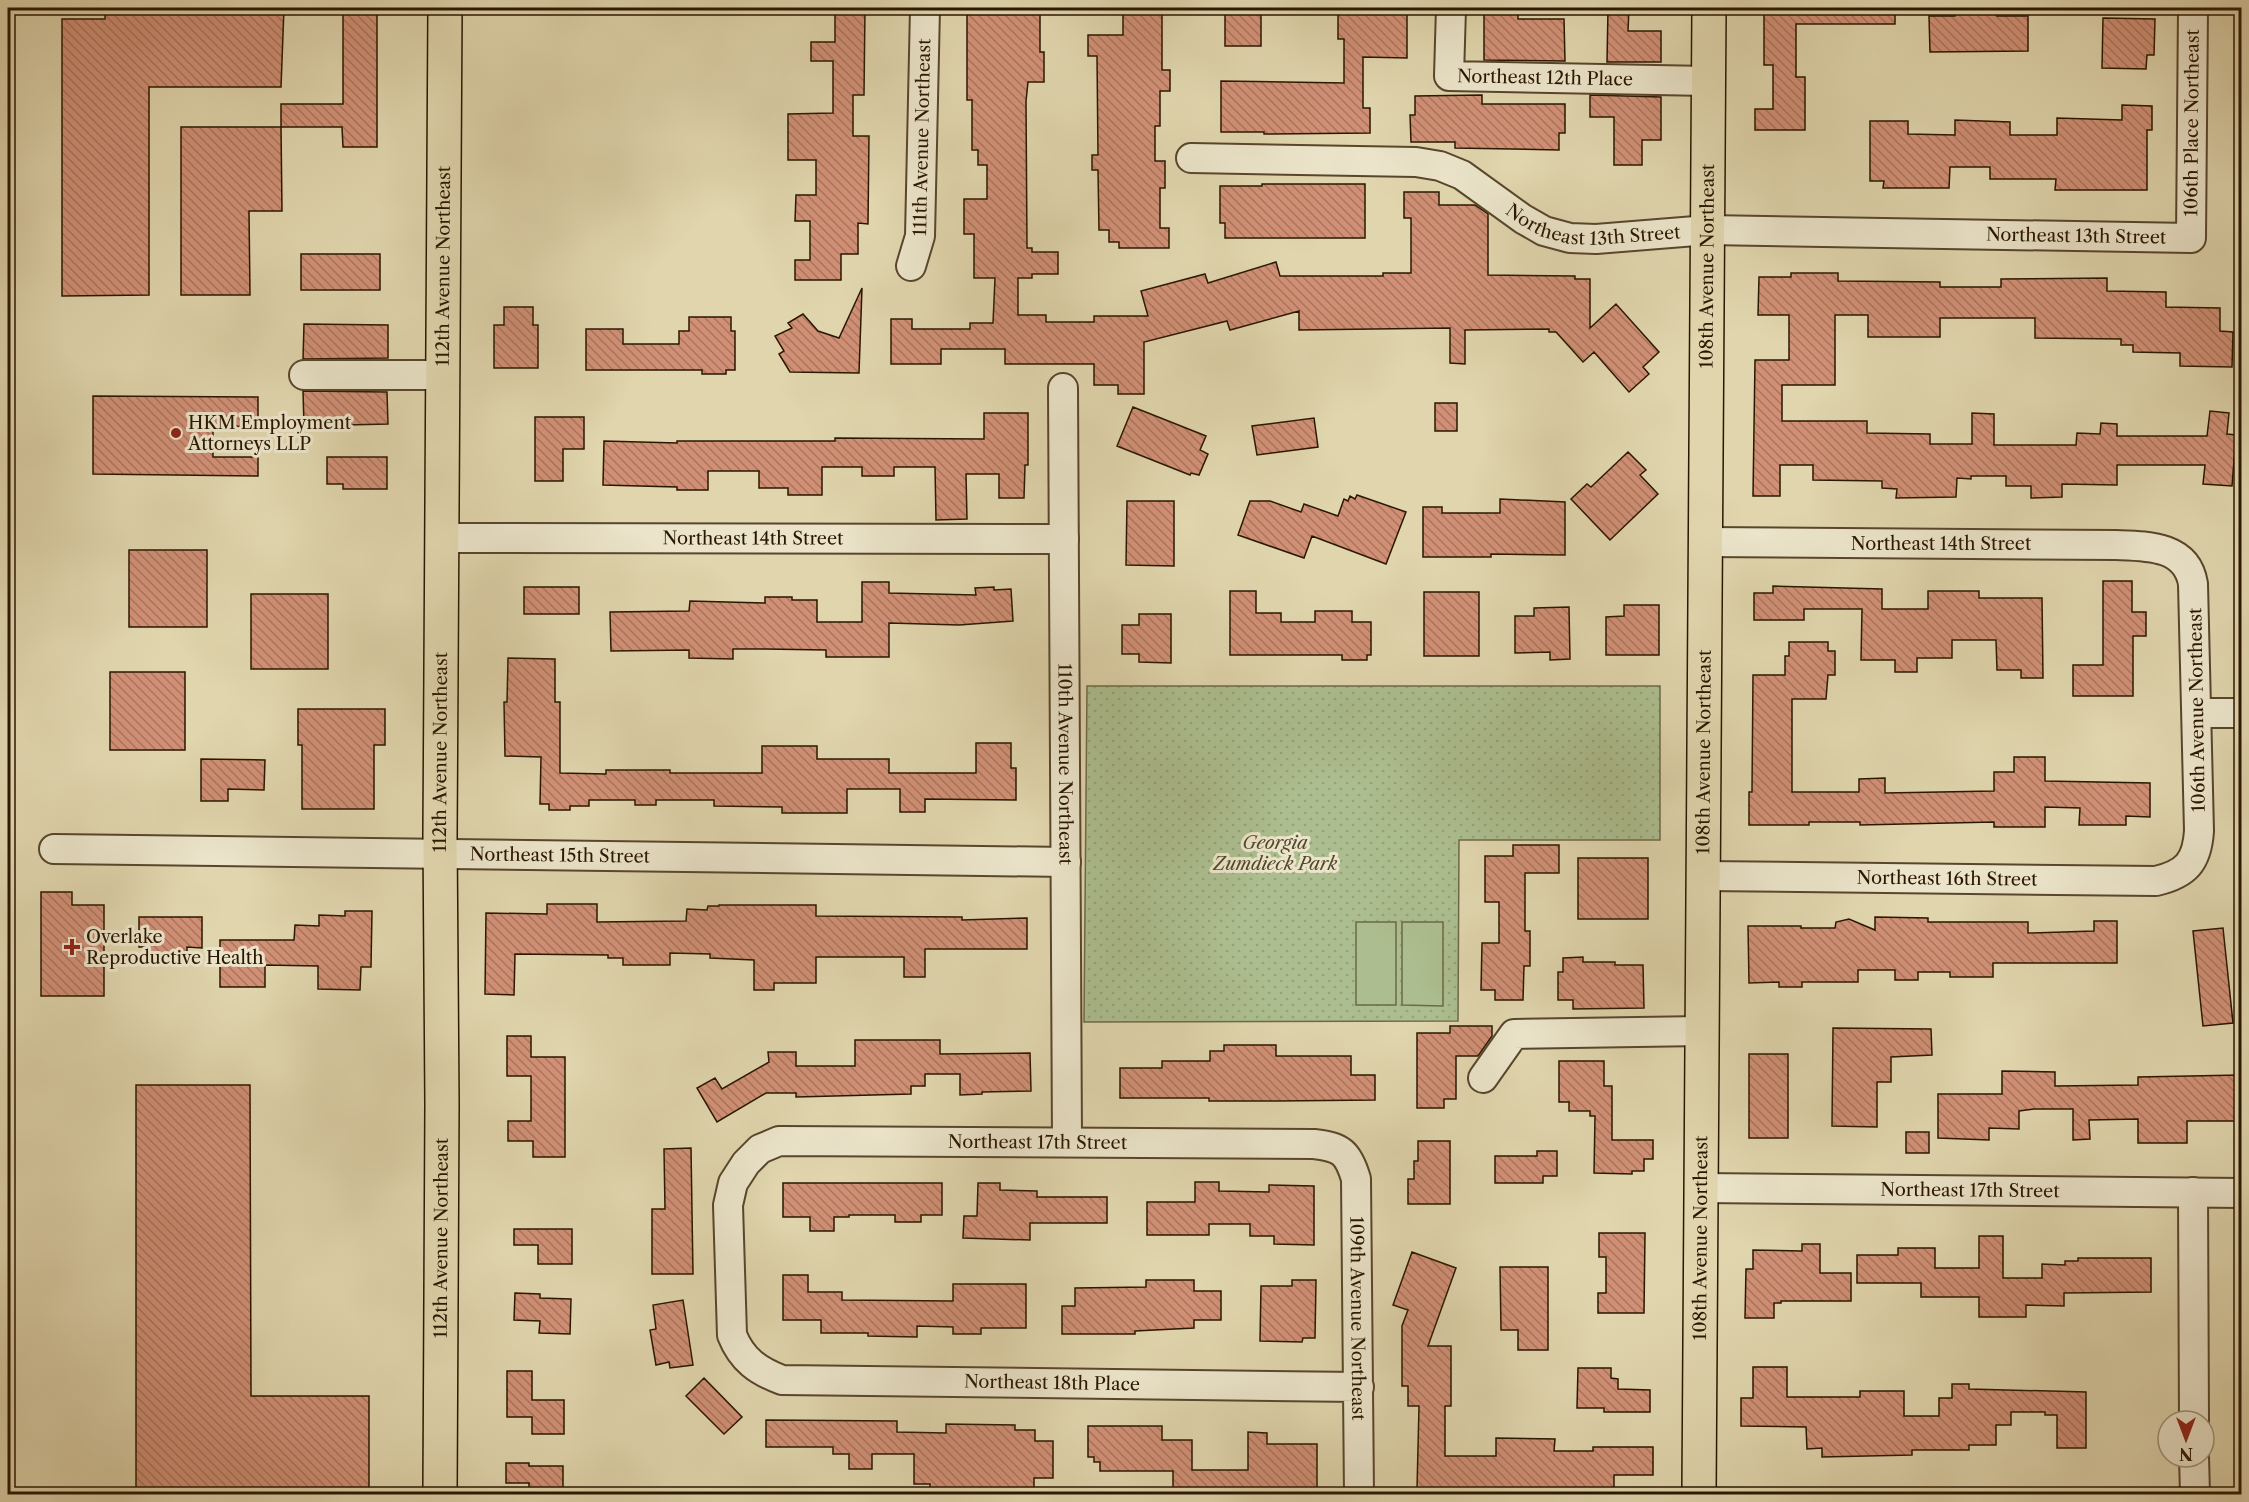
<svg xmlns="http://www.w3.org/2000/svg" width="2249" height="1502" font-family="'Libre Caslon Text',serif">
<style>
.park{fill:url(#park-dots);stroke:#6b6a48;stroke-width:1.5}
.pitch{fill:#acbe8f;stroke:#6b6a48;stroke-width:1.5}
.building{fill:url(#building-back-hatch);stroke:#2a1700;stroke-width:1.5}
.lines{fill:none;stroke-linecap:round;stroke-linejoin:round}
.minor-casing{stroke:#58462b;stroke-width:32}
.major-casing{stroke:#2a1700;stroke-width:36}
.minor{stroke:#ebe4ca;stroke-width:28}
.major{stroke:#e0d5ad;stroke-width:33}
.poi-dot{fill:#8f2418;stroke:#ebe4ca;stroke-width:2}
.labels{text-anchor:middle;stroke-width:6;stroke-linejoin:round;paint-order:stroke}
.street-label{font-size:18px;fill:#2a1700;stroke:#ebe4ca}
.poi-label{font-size:18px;fill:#2a1700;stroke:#ebe4ca;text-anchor:start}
.park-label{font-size:18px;font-style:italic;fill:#51492b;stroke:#ebe4ca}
</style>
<defs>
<pattern id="park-dots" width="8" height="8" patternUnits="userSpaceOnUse" patternTransform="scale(1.5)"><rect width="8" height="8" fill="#acbe8f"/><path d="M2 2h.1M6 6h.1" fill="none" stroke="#94a37a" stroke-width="1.8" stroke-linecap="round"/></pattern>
<pattern id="building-back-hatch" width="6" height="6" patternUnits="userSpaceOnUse" patternTransform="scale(1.5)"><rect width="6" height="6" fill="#d19076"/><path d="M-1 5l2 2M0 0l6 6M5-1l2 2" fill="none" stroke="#aa755e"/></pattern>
</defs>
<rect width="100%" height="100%" fill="#e0d5ad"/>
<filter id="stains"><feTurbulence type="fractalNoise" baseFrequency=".00333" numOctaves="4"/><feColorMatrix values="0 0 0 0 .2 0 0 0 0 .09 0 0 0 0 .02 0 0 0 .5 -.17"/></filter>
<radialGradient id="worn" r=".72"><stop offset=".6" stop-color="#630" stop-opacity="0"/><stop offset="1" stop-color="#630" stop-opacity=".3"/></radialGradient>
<path class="park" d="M1087,686H1660V840H1459L1458,1021L1084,1022Z"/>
<path class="pitch" d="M1356,922H1396V1005H1356Z
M1402,922H1443V1006L1402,1005Z"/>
<path class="building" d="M105,8H284L281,87H149V295L62,296V19H105Z
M343,8H377V147H343L342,127H281V104H343Z
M835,8H865L864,95H853V136H869L868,224L858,223V254H841V280H795V260H810V221H795L796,195H816V160H788V114L833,113V61H811V42H835Z
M967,8H1040V52H1044V82H1028L1026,101L1027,248H1032V252H1058V274H1032V278H1018V315H1046V322H1094V316H1148L1141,291L1205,274L1208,283L1276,262L1280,276H1383V273H1411V218H1404V192H1439V205H1475L1488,214V275L1575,276V279H1590V328L1616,304L1659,352L1643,367L1649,374L1629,392L1594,352L1583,362L1556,332H1549V329L1465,330V364L1450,363V328L1299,330V311L1230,330L1227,321L1144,342V394H1118V385H1094V364H1005V349H941V364H891V319H912V329H970V323H993L995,278H974V234H964V199H987V165H978V150H972V100H967Z
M1123,8H1162V70H1170V91H1160V126H1155V161H1165V188H1160V228H1169V248H1119V242H1109V230H1099L1098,170H1092V155H1098L1097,56H1088V35H1123Z
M1225,8H1261V46H1225Z
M1338,8H1407V58L1363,57V108H1370V133L1264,134V132H1221V81L1344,83V39H1338Z
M1484,8H1518V19H1564L1565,61L1484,60Z
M1764,8H1895V24H1796V77H1805V130H1755V109H1773V65H1764Z
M1955,8H1997V16H2028V51L1930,52L1929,16H1955Z
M1608,9H1629L1628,31H1661V62H1607Z
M2103,18L2155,19L2154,55H2147L2146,69L2102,68Z
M1482,95V104H1565V133H1559V150L1455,148V142H1411L1410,115H1415V96Z
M1590,95L1661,97V140H1642V165H1614V117H1590Z
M2122,105L2152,106V130H2147V190H2055L2056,179H1990V167H1950L1949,188H1883L1884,181H1870V121H1908V134L1955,135V120L2010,122V135H2057V118L2122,120Z
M181,127H281L282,211H249L250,295H181Z
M1262,184H1365V238H1225V223H1220V186H1262Z
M301,254H380V290H301Z
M1791,273H1838V281L1940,282V287H2001V279L2107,278V291L2166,292V307L2220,308V331L2233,332L2232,367L2180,366V353L2133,352V345H2121V339L2035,338V318H1940V337H1868V315H1835V385H1782V421H1867V433L1930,434V444H1972V413L1994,414V445H2076L2077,433L2100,434L2101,423L2117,424V436H2207L2210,411L2229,413L2227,434L2236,435L2232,486L2203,484L2205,465H2117V485L2062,484V497L2031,498V486H2006V476H1971V479L1957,478L1956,497L1896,498L1897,489L1882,488V481L1813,480V465H1780V496H1753L1755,360H1789V315H1758L1759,277H1791Z
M862,288L859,373L790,372L779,354L784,351L775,336L792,328L788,323L803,314L818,331L839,338Z
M504,307H533V325H538V368H494V325H504Z
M689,317H731V331H735V370H726V374H702V370H586V329H623V344H679V331H689Z
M304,324L388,325V358L303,359Z
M303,391L387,392L388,424L304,426Z
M93,396L258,397V426L213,427V457H258V476L93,474Z
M1435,403H1457V431H1435Z
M1133,407L1206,436L1200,450L1208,454L1199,475L1191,473L1190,475L1117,446Z
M984,413H1028V465H1025L1024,498H999V474H966L967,519L936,520L935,467H894V476H862V467H822V495H788V488H759V471H708V490H677V487L603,485L604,441L677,443V441H835V438L984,439Z
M535,417H584V449H563V481H535Z
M1314,418L1318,447L1257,455L1252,426Z
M1628,452L1646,470L1640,475L1658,494L1610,540L1571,499L1587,484L1591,487Z
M327,457H387V489H343V484H327Z
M1357,495L1406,512L1386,564L1312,536L1304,558L1238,535L1250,501H1270L1301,512L1304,504L1338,516L1344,499L1348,501L1350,496L1355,499Z
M1500,499L1565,502V555L1491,554V557H1423V507H1442V513H1500Z
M1127,501H1174V566L1126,565Z
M129,550H207V627H129Z
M2103,581H2132V612H2146V636H2133V696H2073V665H2103Z
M862,582H889V593L976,595L975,588L994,587V590L1011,589L1013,621L959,625L889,623V657H826V650L765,649H733V659L689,658V650L611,651L610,612L689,611L690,601L765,603V597H792V600H817V622H862Z
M1773,586L1882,589V609H1928V591H1979V598H2042L2043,678H2021V670H1997L1996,640H1952V658H1917V672H1895V660H1861L1862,609H1804V620H1754V593H1773Z
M524,587H579V614H524Z
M1230,591H1256V613H1281V622H1315V611H1352V622H1371V655H1367V660H1342V655H1230Z
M1424,592H1479V656H1424Z
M251,594H328V669H251Z
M1624,605H1659V655H1606V617L1624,616Z
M1569,607L1570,659L1550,660V652L1515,653V616H1534V608Z
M1139,614H1171V663L1139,662V654H1122V625H1139Z
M1789,642H1828V651H1835V675H1828L1826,699H1792V792H1859V779L1885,778V793L1994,791V772H2014V757H2045V781L2150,783V817L2126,816V825H2079L2080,808L2045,807V827H1994V822L1860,825V822H1809V825H1749V792H1752L1753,675H1785V656H1789Z
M508,658L555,659V702H560V773L606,774V770H670V773H762V746H817V759H889V773H976V743H1011V768H1016V800L925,799V812H900V789H847V813H782V807L714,806V800H656V805H635V800H589V806H570V810H549V804H540L541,757L505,756L504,702H507Z
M110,672H185V750H110Z
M298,709H385V745H374V809H302V745H298Z
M201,759L265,760L264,790L228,789V801H201Z
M1513,845H1559V873H1525V931H1530V966H1524L1523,1000H1495V990H1481L1482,943H1499V902H1485V856H1513Z
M1578,858H1648V919H1578Z
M41,892H72V905H104V996H41Z
M547,904H597V922L686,921L687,909L707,910L708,906H719V905H816V916L962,917V920L1027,918V949H925V977H904V957H816V983H774V990H754V960L710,958V954L670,953V965H623V958H608V955L515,954L514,995L485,994L486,913L547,914Z
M345,911H372L371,967H361L360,990L318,989V966L265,965V987H220V940H294L295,925L319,926V915L345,916Z
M139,917H202V948L187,947V961L144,960L145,947H139Z
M1875,917L1928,918V922H2028V933L2094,931V921H2117V963H1993V977H1950V972H1918V980H1895V970H1858V982H1802V987H1779V982L1749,983L1748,926H1801V928H1835L1836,922L1849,919L1875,930Z
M2223,928L2233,1023L2203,1026L2193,931Z
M1583,957V962H1615V965H1643L1644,1008L1573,1009V1000H1558V972H1563V958Z
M1450,1026H1492V1036L1478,1056H1456V1099H1444V1108H1417V1033H1450Z
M1833,1028L1931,1029L1932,1055L1891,1057V1082H1877V1127L1832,1126Z
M507,1036H531V1057H565V1157H533V1141H508V1121H531V1076H507Z
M855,1040H940V1054L1030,1053L1031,1091L982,1092V1094L960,1095V1074H925V1086H911V1094L796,1097V1093H766L717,1122L697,1088L715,1078L722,1089L769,1062L768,1052H796V1066H855Z
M1224,1045H1276V1056H1351V1075H1375V1100L1276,1101H1209V1098H1120V1068H1162V1061H1210V1051H1224Z
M1749,1054H1788V1138H1749Z
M1559,1061H1604V1086H1612V1140H1653V1159H1644V1171H1632V1174L1594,1173L1595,1116H1590V1111H1569V1102H1559Z
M2002,1071L2055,1072V1086L2138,1085V1077L2241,1075V1121H2187V1143H2138V1119L2089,1120L2090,1139L2073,1140V1109H2034L2019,1111V1129L1989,1128V1140L1938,1138V1094H2002Z
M136,1085H250L251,1396H369V1494H136Z
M1906,1132H1929V1153H1906Z
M1418,1141H1450V1204H1408V1179H1414V1161H1418Z
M691,1148L693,1274H652V1209H665L664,1149Z
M1537,1151H1557V1176H1543V1183H1495V1156H1537Z
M1195,1182H1219V1191L1269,1192V1185L1314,1186V1245L1274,1244V1236H1250V1224H1209V1235H1147V1202H1195Z
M783,1183H942V1215H921V1222H895V1215H849V1217H834V1231H810V1217H783Z
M978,1183H1000V1190L1037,1191V1197H1107V1223H1030V1240L963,1238L964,1216H977Z
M514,1229H572V1264H538V1245H514Z
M1599,1233H1645L1644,1313H1598V1293H1606V1257H1599Z
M1979,1236H2003V1278H2042V1264L2065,1265V1261H2078V1258H2151V1292L2064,1293V1306L2026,1305V1317H1979V1297H1921V1283H1857V1255H1898V1248H1935V1268H1979Z
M1802,1244H1820V1273H1851V1301H1781V1303H1774V1318H1745L1746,1269H1753V1250L1802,1251Z
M1412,1252L1456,1268L1428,1346H1451V1406H1445V1456H1496V1438L1555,1439L1554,1451H1593V1447H1653V1475H1614V1491L1484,1488L1417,1489L1419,1406H1408V1386H1402V1326L1408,1310L1393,1305Z
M1500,1267H1548V1350H1518V1330H1501Z
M783,1275H808V1292H842V1300L953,1301V1284H1026V1328H981V1334H953V1327L917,1326V1337L868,1336V1333H821V1320H783Z
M1146,1280H1194V1291H1221V1320H1194V1328L1135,1331V1334H1062V1306H1075V1288L1146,1287Z
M1292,1280H1316L1315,1338H1303L1302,1342L1260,1341L1261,1286H1292Z
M515,1293L540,1294V1298L571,1299L570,1334L539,1333L540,1321L514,1320Z
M683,1300L693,1365L670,1368L669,1362L656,1365L650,1330L656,1329L653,1305Z
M1753,1367H1787V1397H1860V1391H1904V1416H1939V1398H1952V1384H1969V1389L2086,1392V1448H2057V1415H2045V1412H2011V1425H1996V1445H1969V1450H1912V1455L1822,1457V1448L1807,1449L1806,1427L1741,1426V1398H1753Z
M1578,1368H1611V1378L1618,1379V1389L1650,1390V1412H1604V1408H1577Z
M507,1371H532V1400H564V1434H532V1417H507Z
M704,1378L742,1417L724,1434L686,1396Z
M766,1420L897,1421V1432L946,1433V1424L1015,1425V1430H1035V1441H1053V1478H1034V1494L951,1492V1494H930V1484H914V1454H872V1469H849V1454H833V1447H766Z
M1088,1426H1162V1440H1192V1470H1248V1432L1267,1433V1444H1317V1494H1173V1471H1100V1462H1094V1457H1088Z
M506,1463H529V1466H563V1494H529V1483H506Z"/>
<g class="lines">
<defs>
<g id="minor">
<path id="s1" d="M1451,8L1449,76L1708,81"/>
<path id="s2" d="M1191,158L1416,162L1440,166L1462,175L1523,219L1544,231L1570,238L1596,239L1708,230L2191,238L2193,8"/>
<path id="s3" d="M911,266L920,236L925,8"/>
<path d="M304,375H443"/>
<path id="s4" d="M1063,388L1067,1141"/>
<path id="s5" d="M443,538L1064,539"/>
<path d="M2198,713H2242"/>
<path id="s6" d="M54,849L1066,862"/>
<path id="s7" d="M1704,876L2156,881C2186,874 2197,862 2199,831L2193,584C2187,545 2146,546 2116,545L1704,542"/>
<path d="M1483,1078L1514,1034L1702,1031"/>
<path id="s8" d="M1700,1188L2242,1193"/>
<path d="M2193,1192L2194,1421"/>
<path id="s9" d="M1359,1387L782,1380C758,1371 742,1360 732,1335L728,1205L733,1183L746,1163L760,1149L779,1141L1314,1144C1341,1147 1348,1152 1356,1179L1359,1494"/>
<path d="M2194,1457L2195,1494"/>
</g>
<g id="major">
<path id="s10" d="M440,1494L442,1104L440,836L445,8"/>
<path id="s11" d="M1699,1494L1709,8"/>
</g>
</defs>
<use href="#minor" class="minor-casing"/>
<use href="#major" class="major-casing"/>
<use href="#minor" class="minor"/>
<use href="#major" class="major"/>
</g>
<g class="poi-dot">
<circle cx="176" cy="433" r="6"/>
<path d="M69 938h6v6h6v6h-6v6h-6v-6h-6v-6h6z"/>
</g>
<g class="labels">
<g class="street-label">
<text dy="6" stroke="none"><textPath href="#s1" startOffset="164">Northeast 12th Place</textPath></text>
<text dy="6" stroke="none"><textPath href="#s2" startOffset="1136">106th Place Northeast</textPath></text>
<text dy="6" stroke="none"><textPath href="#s3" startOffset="130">111th Avenue Northeast</textPath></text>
<text dy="6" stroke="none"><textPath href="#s2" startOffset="420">Northeast 13th Street</textPath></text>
<text dy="6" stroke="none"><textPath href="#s2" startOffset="906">Northeast 13th Street</textPath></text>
<text dy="6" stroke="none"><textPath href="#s10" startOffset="1228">112th Avenue Northeast</textPath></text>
<text dy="6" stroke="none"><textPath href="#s11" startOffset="1228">108th Avenue Northeast</textPath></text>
<text dy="6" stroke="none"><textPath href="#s5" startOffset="310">Northeast 14th Street</textPath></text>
<text x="1941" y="550">Northeast 14th Street</text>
<text transform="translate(2197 710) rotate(-91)" y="6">106th Avenue Northeast</text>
<text dy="6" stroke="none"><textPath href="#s10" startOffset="742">112th Avenue Northeast</textPath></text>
<text dy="6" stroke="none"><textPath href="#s11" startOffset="742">108th Avenue Northeast</textPath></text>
<text dy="6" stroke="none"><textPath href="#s4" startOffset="376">110th Avenue Northeast</textPath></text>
<text dy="6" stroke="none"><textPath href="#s6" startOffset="506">Northeast 15th Street</textPath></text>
<text dy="6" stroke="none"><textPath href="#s7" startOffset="243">Northeast 16th Street</textPath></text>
<text dy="6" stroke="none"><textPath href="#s9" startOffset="1122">Northeast 17th Street</textPath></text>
<text dy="6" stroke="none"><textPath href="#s8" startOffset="270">Northeast 17th Street</textPath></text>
<text dy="6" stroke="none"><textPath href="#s10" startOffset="256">112th Avenue Northeast</textPath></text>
<text dy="6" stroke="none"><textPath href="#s11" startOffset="256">108th Avenue Northeast</textPath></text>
<text dy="6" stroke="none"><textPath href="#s9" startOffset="1598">109th Avenue Northeast</textPath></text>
<text transform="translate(1052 1383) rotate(1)" y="6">Northeast 18th Place</text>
</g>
<g class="poi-label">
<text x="188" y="429">HKM Employment<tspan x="188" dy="21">Attorneys LLP</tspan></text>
<text x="86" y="943">Overlake<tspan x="86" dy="21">Reproductive Health</tspan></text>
</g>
<g class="park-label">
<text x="1275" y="849">Georgia<tspan x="1275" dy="21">Zumdieck Park</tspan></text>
</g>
</g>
<rect width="2249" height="1502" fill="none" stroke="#e0d5ad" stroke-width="30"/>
<rect x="9" y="9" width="2231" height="1484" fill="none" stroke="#2a1700" stroke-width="3"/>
<rect x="15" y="15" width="2219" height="1472" fill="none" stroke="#2a1700" stroke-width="1.5"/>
<g transform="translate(2186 1439) rotate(180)"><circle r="28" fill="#ebe4ca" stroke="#9e9279" stroke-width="1.5"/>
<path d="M0-4.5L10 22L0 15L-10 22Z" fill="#8f2418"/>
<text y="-9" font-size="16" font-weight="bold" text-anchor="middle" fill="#2a1700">N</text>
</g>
<rect width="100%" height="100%" filter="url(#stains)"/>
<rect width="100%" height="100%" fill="url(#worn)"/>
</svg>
